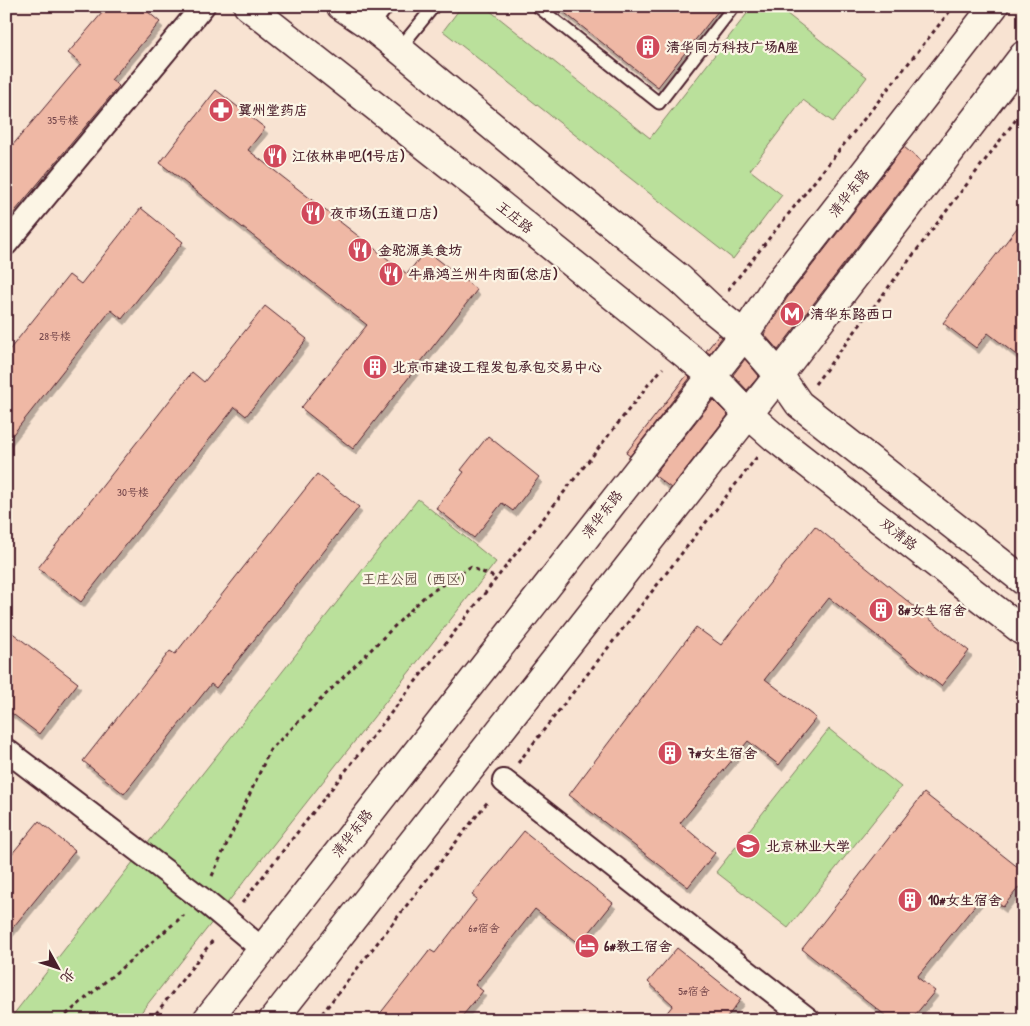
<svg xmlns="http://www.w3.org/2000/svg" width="1030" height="1026" font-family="'Patrick Hand','LXGW WenKai TC',sans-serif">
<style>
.green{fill:#bae09b;stroke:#828063}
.building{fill:#efb8a5;stroke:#4a1f2b;filter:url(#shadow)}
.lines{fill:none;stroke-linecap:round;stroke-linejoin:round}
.service-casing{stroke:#4a1f2b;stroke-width:15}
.minor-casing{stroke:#4a1f2b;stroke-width:26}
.secondary-casing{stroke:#4a1f2b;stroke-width:31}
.path{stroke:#4a1f2b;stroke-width:3;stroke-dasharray:4 4;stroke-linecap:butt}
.service{stroke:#fcf5e5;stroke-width:11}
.minor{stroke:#fcf5e5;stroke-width:22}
.secondary{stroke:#fcf5e5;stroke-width:28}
.labels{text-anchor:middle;stroke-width:4.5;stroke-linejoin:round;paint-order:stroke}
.number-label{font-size:11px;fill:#73454a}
.poi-label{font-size:14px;font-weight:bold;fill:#4a1f2b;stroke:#fcf5e5;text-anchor:start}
.street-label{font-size:14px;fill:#4a1f2b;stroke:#fcf5e5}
.park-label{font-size:14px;fill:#664f47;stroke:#fcf5e5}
</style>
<defs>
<filter id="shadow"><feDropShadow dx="3" dy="5.5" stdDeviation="0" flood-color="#0004"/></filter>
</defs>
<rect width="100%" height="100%" fill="#f8e3d2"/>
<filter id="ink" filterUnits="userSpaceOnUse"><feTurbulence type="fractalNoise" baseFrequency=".02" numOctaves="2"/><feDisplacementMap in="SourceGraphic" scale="10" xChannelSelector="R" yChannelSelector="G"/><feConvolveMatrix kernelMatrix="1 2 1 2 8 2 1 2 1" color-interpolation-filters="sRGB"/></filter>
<g filter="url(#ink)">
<path class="green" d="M462,6H484L650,138L753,6H777L867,77L833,122L803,100L750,170L782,195L733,259L443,31Z
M418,499L496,562L135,1020H9Z
M829,729L901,787L788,928L716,872Z"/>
<path class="building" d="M108,6H141L160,22L111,80L119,86L6,222V153L81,64L68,53Z
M556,6H722L658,87Z
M216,90L265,128L248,150L407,274L426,250L477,290L353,449L301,408L367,325L160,163Z
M904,147L922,162L778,350L764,334L787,298Z
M141,208L183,242L122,319L111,310L6,443V354L69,275L81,284Z
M1024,219V361L988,333L976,348L943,323Z
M265,306L307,339L246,416L235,407L81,602L38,568L192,372L204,382Z
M719,335L722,337L710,354L706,351Z
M745,359L759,376L747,390L733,375Z
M687,375L690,378L630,456L626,453Z
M713,400L728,415L671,488L654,475Z
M488,436L539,477L513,511L502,503L474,538L436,508L464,472L461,470Z
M317,474L359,507L216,688L211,684L124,794L83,761L170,651L175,654Z
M815,526L969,651L941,686L829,598L765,679L816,718L779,765L748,741L680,823L715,853L688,887L569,795L696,627L721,645Z
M6,628L78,683L39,734L6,709Z
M924,793L1024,872V881L1003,907L985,893L917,977L935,991L911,1020H891L802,949Z
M39,821L75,851L6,936V861Z
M524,831L613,903L580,944L535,909L475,985L483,991L459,1020H375L430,950L435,953L477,899L472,895Z
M677,948L741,999L725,1020H661L673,1005L648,982Z"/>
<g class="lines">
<defs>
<path id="service" d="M537,6L659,103L734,6
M372,27L388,6
M399,49L434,6"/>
<path id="minor" d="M6,244L203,6
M6,750L202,899L262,949
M504,781L809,1020"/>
<path id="secondary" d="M248,6L488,195L679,349L711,375L748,414L774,437L1024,632
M341,6L372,27L399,49L568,189L680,279L712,309L744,335L779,375L799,404L1024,581
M207,1020L744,335L774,289L994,6
M273,1020L779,375L1024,55"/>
</defs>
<use href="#service" class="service-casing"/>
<use href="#minor" class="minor-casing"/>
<use href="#secondary" class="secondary-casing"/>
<path class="path" d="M728,290L954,6
M815,384L1024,109
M518,763L757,457
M212,876L270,750L425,596L470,567L497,578
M242,903L648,385L663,368
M60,1020L184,915
M151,1020L213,940
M317,1020L489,800"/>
<use href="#service" class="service"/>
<use href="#minor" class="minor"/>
<use href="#secondary" class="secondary"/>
</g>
</g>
<defs>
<symbol id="building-disc" viewBox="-11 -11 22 22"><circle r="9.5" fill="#d1495b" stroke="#fcf5e5"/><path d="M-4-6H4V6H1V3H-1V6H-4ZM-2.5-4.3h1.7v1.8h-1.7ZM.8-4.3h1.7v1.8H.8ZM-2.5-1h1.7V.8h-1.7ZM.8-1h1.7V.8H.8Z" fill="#fff"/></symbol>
<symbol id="pharmacy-disc" viewBox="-11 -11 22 22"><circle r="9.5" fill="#d1495b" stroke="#fcf5e5"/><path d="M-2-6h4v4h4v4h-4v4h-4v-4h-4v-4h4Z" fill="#fff"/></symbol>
<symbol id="restaurant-disc" viewBox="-11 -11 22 22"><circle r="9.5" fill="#d1495b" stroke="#fcf5e5"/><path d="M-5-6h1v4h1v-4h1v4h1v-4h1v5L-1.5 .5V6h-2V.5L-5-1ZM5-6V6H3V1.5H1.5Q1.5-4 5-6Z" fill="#fff"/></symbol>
<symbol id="metro-disc" viewBox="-11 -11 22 22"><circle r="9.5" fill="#d1495b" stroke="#fcf5e5"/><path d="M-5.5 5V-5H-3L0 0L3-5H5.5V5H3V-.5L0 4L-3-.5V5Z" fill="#fff"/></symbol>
<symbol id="university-disc" viewBox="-11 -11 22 22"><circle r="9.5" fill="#d1495b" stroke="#fcf5e5"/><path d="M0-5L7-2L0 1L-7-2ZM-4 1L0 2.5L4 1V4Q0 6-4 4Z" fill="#fff"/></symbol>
<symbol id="hotel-disc" viewBox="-11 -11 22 22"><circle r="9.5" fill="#d1495b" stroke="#fcf5e5"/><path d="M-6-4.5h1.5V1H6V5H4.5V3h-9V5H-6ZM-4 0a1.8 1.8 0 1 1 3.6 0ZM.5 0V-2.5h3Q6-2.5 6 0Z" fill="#fff"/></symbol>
</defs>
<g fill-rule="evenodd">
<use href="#building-disc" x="634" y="33" width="28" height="28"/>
<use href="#pharmacy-disc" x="207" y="96" width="28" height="28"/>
<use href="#restaurant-disc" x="261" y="142" width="28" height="28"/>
<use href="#restaurant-disc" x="299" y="199" width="28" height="28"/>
<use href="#restaurant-disc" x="346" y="236" width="28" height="28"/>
<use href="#restaurant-disc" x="377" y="260" width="28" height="28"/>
<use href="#metro-disc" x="778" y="300" width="28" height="28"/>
<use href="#building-disc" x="361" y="353" width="28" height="28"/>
<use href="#building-disc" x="867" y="596" width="28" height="28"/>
<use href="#building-disc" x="656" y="739" width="28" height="28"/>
<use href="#university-disc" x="734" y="832" width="28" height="28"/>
<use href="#building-disc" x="896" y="886" width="28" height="28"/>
<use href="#hotel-disc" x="573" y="932" width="28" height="28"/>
</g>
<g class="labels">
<g class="number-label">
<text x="63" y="124">35号楼</text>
<text x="55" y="340">28号楼</text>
<text x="133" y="496">30号楼</text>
<text x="484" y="932">6#宿舍</text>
<text x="694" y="995">5#宿舍</text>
</g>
<g class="poi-label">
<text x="666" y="52">清华同方科技广场A座</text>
<text x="238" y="115">冀州堂药店</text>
<text x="292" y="161">江依林串吧(1号店)</text>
<text x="330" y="218">夜市场(五道口店)</text>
<text x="378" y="255">金驼源美食坊</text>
<text x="408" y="279">牛鼎鸿兰州牛肉面(总店)</text>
<text x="810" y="319">清华东路西口</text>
<text x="392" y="372">北京市建设工程发包承包交易中心</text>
<text x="898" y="615">8#女生宿舍</text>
<text x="688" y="758">7#女生宿舍</text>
<text x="766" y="851">北京林业大学</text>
<text x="928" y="905">10#女生宿舍</text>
<text x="604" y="951">6#教工宿舍</text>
</g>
<g class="street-label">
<text transform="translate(849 193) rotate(-52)" y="5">清华东路</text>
<text transform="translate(515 217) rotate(39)" y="5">王庄路</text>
<text transform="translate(602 514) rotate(-52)" y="5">清华东路</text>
<text transform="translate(899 534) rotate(38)" y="5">双清路</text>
<text transform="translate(352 833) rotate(-52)" y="5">清华东路</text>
</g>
<g class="park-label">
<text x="418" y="584">王庄公园（西区）</text>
</g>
</g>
<rect width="1030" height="1026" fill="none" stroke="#fcf5e5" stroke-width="25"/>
<rect x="12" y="12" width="1005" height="1001" fill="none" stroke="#4a1f2b" stroke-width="2" filter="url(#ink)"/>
<g transform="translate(58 968) rotate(130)" stroke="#fcf5e5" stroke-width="4" paint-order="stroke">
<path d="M0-4L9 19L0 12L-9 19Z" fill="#4a1f2b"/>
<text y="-8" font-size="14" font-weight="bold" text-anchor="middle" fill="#4a1f2b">北</text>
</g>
</svg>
